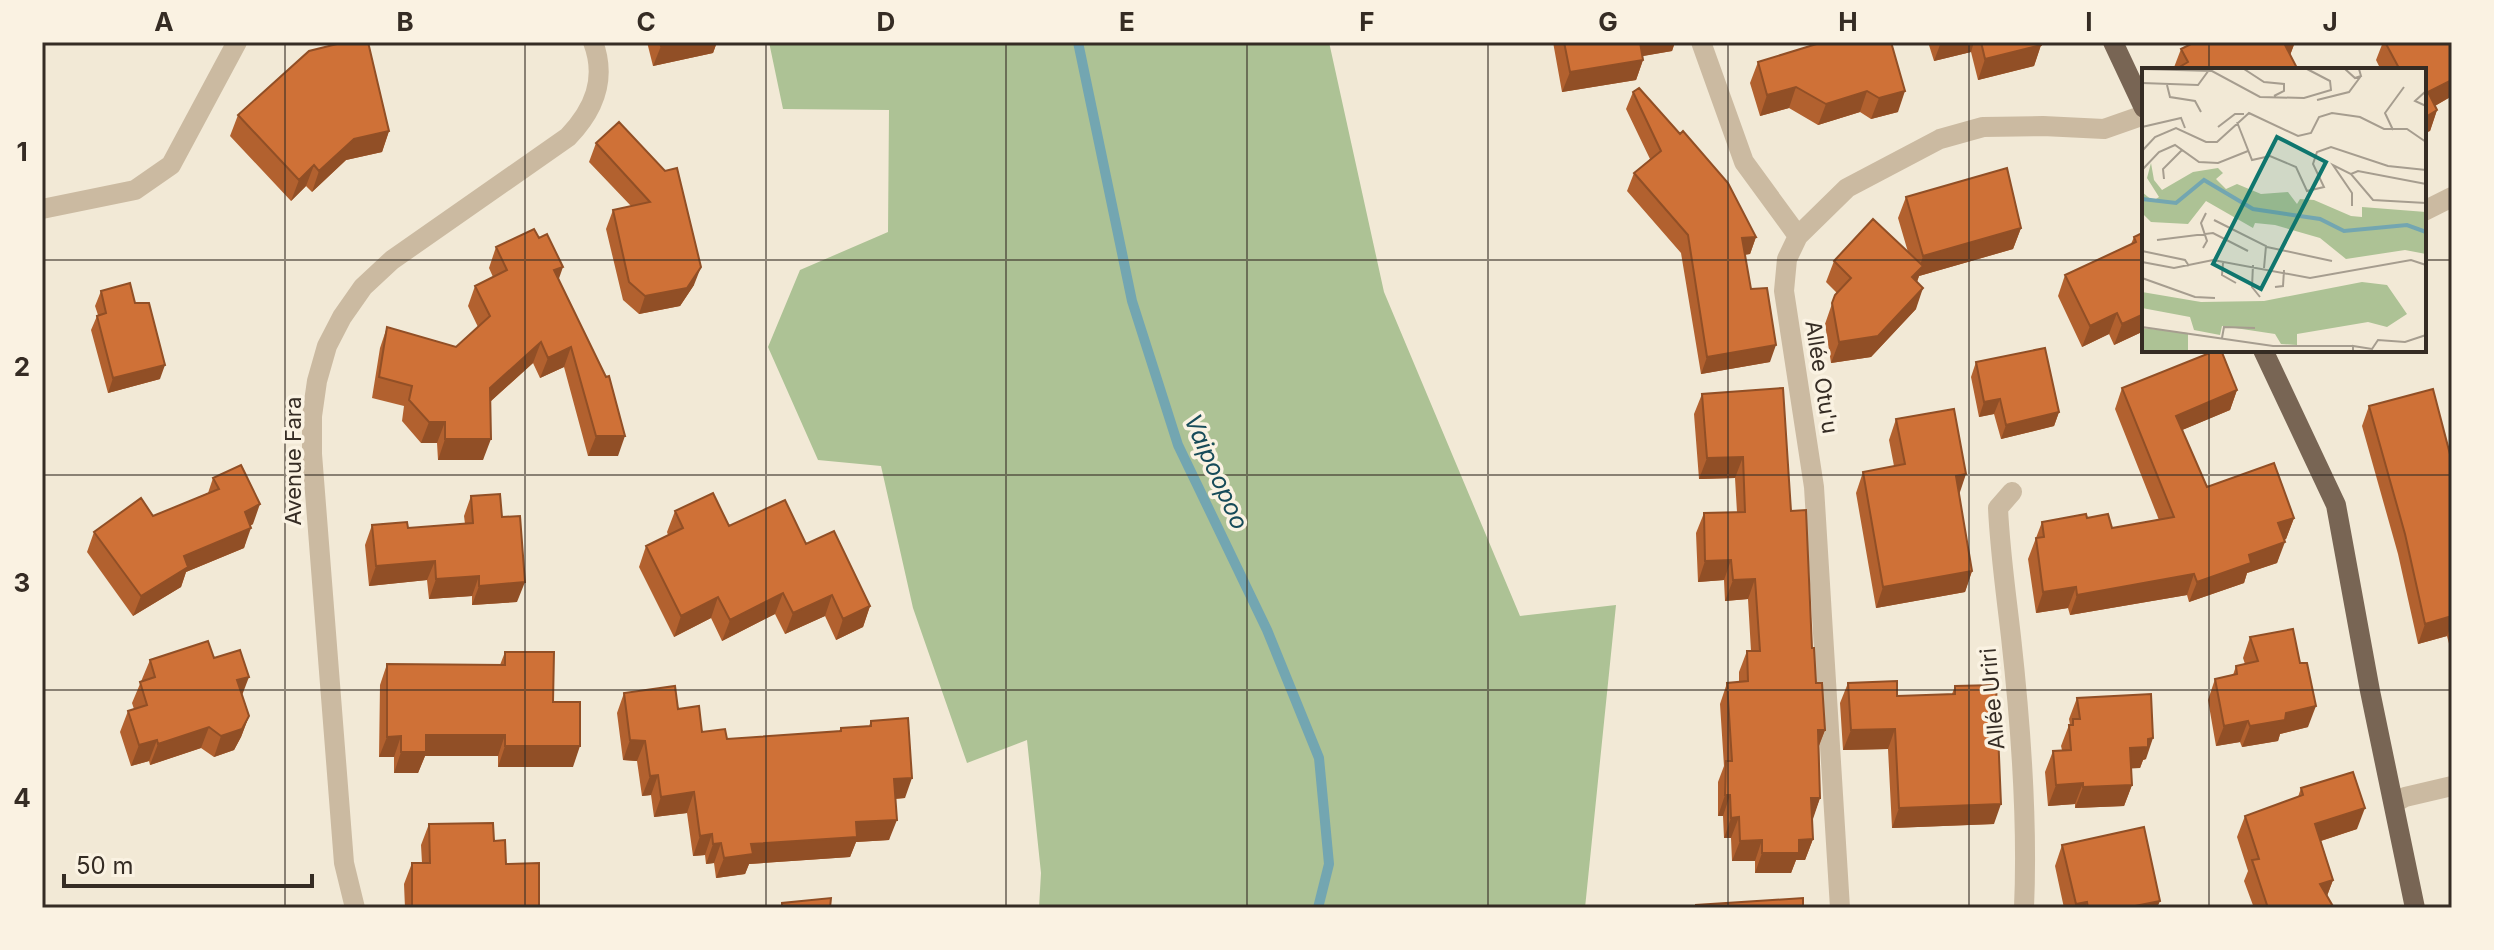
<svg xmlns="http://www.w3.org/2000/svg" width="2494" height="950" font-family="Inter,sans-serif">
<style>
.green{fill:#adc295}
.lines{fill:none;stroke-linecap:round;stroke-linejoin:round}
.stream{stroke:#73a6b1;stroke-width:10}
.minor{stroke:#cbbaa1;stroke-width:20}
.major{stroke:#786554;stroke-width:20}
.wall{fill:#b2612f}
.shaded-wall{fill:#914f26}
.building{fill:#cf7137;stroke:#914f26;stroke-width:2}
.grid{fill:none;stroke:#352c24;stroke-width:2;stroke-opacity:0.55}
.labels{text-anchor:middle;stroke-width:7;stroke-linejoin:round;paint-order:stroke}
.street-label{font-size:22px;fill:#352c24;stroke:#faf2e2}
.water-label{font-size:24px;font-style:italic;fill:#174b59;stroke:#faf2e2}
.inset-river{fill:none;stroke:#73a6b1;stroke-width:4}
.inset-road{fill:none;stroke:#a69d8f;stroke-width:2}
.view{fill:#0f766e;fill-opacity:0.15;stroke:#0f766e;stroke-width:4}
.inset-edge{fill:none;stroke:#352c24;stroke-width:4}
.neatline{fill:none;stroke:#352c24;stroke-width:3}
.grid-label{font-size:26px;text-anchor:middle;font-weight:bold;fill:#352c24}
</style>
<rect width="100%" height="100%" fill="#f2e9d6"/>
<path class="green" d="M769,42H1329L1384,292L1520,616L1616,605L1585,908H1039L1041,873L1027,740L967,763L913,608L881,466L818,460L768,347L800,270L888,232L889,110L783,109Z"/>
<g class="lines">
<path class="stream" d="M1078,42L1132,301L1178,445L1267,630L1319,758L1329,864L1318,908"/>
<path class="minor" d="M1701,42L1744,162L1798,236
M42,209L135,190L171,165L237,42
M2424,211L2452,197
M2012,492L1998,508C2000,552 2006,593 2011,637C2021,727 2028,818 2024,908
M2394,803L2405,797L2452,786
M355,908L344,863L312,454V416L317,381L327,346L342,317L363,287L392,260L568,137C594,110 607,79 593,42
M1840,908L1814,487L1784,291L1787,259L1798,236L1847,188L1940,139L1983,127L2043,126L2104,129L2144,115"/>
<path class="major" d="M2113,42L2144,108
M2263,350L2336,505L2370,691L2415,908"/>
</g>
<path class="wall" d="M647,42H717L713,53L653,66Z
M1553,42H1675L1672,51L1642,56L1643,60L1636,80L1562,92Z
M1823,42L1898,112L1871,119L1860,112L1818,125L1789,108L1760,116L1750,83L1758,62Z
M1928,42H2041V45L2034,66L1978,80L1971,52L1934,61Z
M2195,42H2295L2290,55L2298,70H2173L2181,49Z
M2383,42H2452V96L2435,106L2437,110L2430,131L2424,70H2381L2376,60Z
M1633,92L1756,237L1750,254L1745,255L1751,289L1770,362L1701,374L1681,253L1627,191L1634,173L1650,159L1626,109Z
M238,115L389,131L382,152L346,160L312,192L306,186L291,201L230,136Z
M619,122L694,285L680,306L639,314L623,300L606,229L613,210L631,206L589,162L596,143Z
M1906,197L2021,228L2013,249L1919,276L1917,282L1916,309L1871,357L1831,363L1825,324L1835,295L1837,293L1826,282L1834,261L1908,252L1898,218Z
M2144,232V331L2114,345L2109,334L2082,347L2058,296L2065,275L2131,244L2134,237Z
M496,247L559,279L618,456H588L564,367L540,378L533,363L490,402L483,460H438L437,443H421L402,421L404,406L372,398L380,348L387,327L456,347L478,327L468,306L475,286L493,277L489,268Z
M101,291L135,303L160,379L108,393L91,330L97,316L98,315L95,306Z
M1976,362L2059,412L2054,426L2001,439L1994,414L1979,417L1971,377Z
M2122,388L2237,390L2230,410L2182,430L2207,487L2294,518L2286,539L2284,540L2277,563L2247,573L2244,583L2189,602L2187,595L2070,615L2068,608L2036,613L2028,559L2042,522L2087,518L2112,528L2159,520L2115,409Z
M1702,394L1791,511L1816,683L1825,730L1819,746L1820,798L1812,819L1813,839L1805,860H1796L1791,873H1755V861H1732L1731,838H1724L1723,816H1718V782L1724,766L1720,704L1727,683L1739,682V672L1747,651H1751L1748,599L1725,601L1724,580L1698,582L1696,533L1704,513L1737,512L1735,478L1699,479L1694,414Z
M2369,406L2452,462V655L2447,636L2418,644L2398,554L2362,426Z
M1896,419L1959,495L1972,571L1965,592L1876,608L1856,493L1863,472L1894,466L1889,440Z
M213,478L253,524L250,526L244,548L186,572L181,587L133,616L87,552L94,532L153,516L208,493Z
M471,496L502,517L517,602L472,605V596L429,599L427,580L369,586L365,545L372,525L408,528L465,524L464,516Z
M675,511L729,526L806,544L870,606L863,627L836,640L825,616L785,634L775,614L722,641L711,618L674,637L639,567L646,546L668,535L667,532Z
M2250,637L2308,727L2280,734L2278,741L2242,747L2240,742L2216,746L2208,700L2215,679L2233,675L2236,666L2245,664L2243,658Z
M505,652L553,702L573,767H498V756H425L418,773H394V757H379L380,685L387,664L500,665Z
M214,658L242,695L249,716L241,737L234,750L214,757L201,748L150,765L149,761L131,766L120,732L128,711L134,709L132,703L150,660Z
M1848,683L1897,696L1952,694L1955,686L1994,824L1892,828L1888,749L1843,750L1840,703Z
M624,693L678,709L702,732L727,739L839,731L841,728L869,726L871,721L905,798L896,799L889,840L856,842L850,857L749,864L745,874L716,878L714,863L706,864L705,855L693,856L687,813L654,817L651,795L642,796L637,761L623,760L617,713Z
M2077,698L2146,759L2143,760L2140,768H2131L2132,785L2124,806L2075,808V804L2048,806L2045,772L2053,751L2062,750L2061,746L2069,725H2070L2069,719Z
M2301,788L2357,829L2321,841L2333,880L2327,896L2334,908H2254L2244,881L2248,871L2237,837L2245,816L2298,797Z
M429,824L494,841L506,864L539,908H405L404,884L412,863H422L421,845Z
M2062,845L2157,908H2064L2055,866Z"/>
<path class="shaded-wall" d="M676,42H717L713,53L653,66L661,46Z
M1638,42H1675L1672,51L1632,58Z
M1941,42H1974L1971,52L1934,61Z
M2286,42H2295L2289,58L2284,43Z
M2041,45L2034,66L1978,80L1985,59Z
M1643,60L1636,80L1562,92L1570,72Z
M2452,80V96L2424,112L2428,92Z
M1796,87L1789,108L1760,116L1767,95Z
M1867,91L1860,112L1818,125L1826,104Z
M1905,91L1898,112L1871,119L1879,98Z
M2437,110L2430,131L2424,134V118Z
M389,131L382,152L346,160L312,192L319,171L354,139Z
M314,165L306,186L291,201L299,180Z
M2021,228L2013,249L1919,276L1915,287L1912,277L1918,272L1923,256Z
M1756,237L1750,254L1736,255L1742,238Z
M563,267L556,287L554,270Z
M701,267L694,285L680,306L639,314L645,296Z
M1923,288L1916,309L1871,357L1831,363L1839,342Z
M2117,313L2109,334L2082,347L2090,326Z
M2144,314V331L2114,345L2122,324Z
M541,342L533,363L483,408L490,388Z
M1776,345L1770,362L1701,374L1707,357Z
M571,347L564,367L540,378L548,358Z
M165,365L160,379L108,393L113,378Z
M2237,390L2230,410L2168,436L2176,416Z
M2000,399L1994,414L1979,417L1984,402Z
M2059,412L2054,426L2001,439L2006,425Z
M429,422H445L437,443H421Z
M596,436H625L618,456H588Z
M445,439H491L483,460H438Z
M1743,457L1735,478L1699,479L1707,458Z
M1966,474L1959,495L1956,476Z
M260,504L253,524L237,532L245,512Z
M2294,518L2286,539L2270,544L2278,523Z
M251,528L244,548L186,572L181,587L133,616L141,596L184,556Z
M2285,542L2277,563L2247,573L2244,583L2189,602L2197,582L2249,555Z
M1731,560L1724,580L1698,582L1705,561Z
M435,561L427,580L369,586L376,566Z
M1972,571L1965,592L1876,608L1883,587Z
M2194,574L2187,595L2070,615L2077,595Z
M479,576L472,596L429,599L436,579Z
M1755,579L1748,599L1725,601L1733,580Z
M525,582L517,602L472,605L479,586Z
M2076,587L2068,608L2036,613L2043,592Z
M783,593L775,614L722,641L730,620Z
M832,595L825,616L785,634L793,613Z
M718,597L711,618L674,637L681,616Z
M870,606L863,627L836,640L843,619Z
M2452,616V623L2447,636L2418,644L2425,624Z
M249,677L241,698L237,680Z
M2316,706L2308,727L2280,734L2278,741L2242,747L2250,726L2286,713Z
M249,716L241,737L234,750L214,757L221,736Z
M2248,721L2240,742L2216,746L2224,726Z
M209,727L201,748L150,765L158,744Z
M1895,729L1888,749L1843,750L1851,730Z
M1818,730H1825L1817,750Z
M426,735H505L498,756H425L418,773H394L401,752Z
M401,736L394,757H379L387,737Z
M2153,738L2146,759L2143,760L2140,768L2122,769L2130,748L2148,739Z
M157,740L149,761L131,766L139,745Z
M630,740L645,741L637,761L623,760Z
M505,746H580L573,767H498Z
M658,775L651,795L642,796L650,776Z
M912,778L905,798L887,799L894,779Z
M2083,783L2075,804L2048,806L2056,785Z
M2132,785L2124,806L2075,808L2083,787Z
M694,792L687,813L654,817L661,797Z
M1725,795H1730L1723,816H1718Z
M1811,798H1820L1813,819H1803Z
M2001,804L1994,824L1892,828L1899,808Z
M2365,808L2357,829L2308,845L2315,824Z
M1739,817L1731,838H1724L1731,818Z
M897,820L889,840L856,842L850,857L749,864L745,874L716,878L724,858L751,844L856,822Z
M712,834L705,855L693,856L700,836Z
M1813,839L1805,860H1796L1791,873H1755L1762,853L1799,840Z
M1762,840L1755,861H1732L1740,841Z
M721,843L714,863L706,864L713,844Z
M2333,880L2325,901L2320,884Z
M2160,901L2157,908H2125Z
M2087,902L2085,908H2074L2076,904Z"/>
<path class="building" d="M345,42H368L389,131L354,139L319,171L314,165L299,180L238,115L309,51Z
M660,42H676L661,46Z
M1564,42H1640L1643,60L1570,72Z
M1823,42H1891L1905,91L1879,98L1867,91L1826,104L1796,87L1767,95L1758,62Z
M1981,42H2041V45L1985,59Z
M2195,42H2286L2284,43L2298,70H2179L2178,68L2188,62L2181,49Z
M2385,42H2452V80L2428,92L2437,110L2424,118V70H2400Z
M1639,88L1680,134L1683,131L1728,183L1756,237L1742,238L1751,289L1767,288L1776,345L1707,357L1688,235L1634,173L1661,151L1633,92Z
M619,122L665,171L677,168L701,267L687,288L645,296L629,282L613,210L650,202L596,143Z
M2007,168L2021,228L1923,256L1906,197Z
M1873,219L1923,266L1912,277L1923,288L1878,336L1839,342L1832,303L1835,295L1851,278L1834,261Z
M534,229L539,238L547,234L563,267L554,270L606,377L609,376L625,436H596L571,347L548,358L541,342L490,388L491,439H445V422H429L409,400L412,386L379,377L387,327L456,347L490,316L475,286L507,270L496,247Z
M2144,232V314L2122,324L2117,313L2090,326L2065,275L2136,242L2134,237Z
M130,283L135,303H149L165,365L113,378L97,316L106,313L101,291Z
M2045,348L2059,412L2006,425L2000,399L1984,402L1976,362Z
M2217,350H2221L2237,390L2176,416L2207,487L2274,463L2294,518L2278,523L2285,542L2249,555L2251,563L2197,582L2194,574L2077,595L2076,587L2043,592L2036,538L2044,537L2042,522L2086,514L2087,518L2108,514L2112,528L2174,517L2122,388Z
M1783,388L1791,511L1806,510L1812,648H1814L1816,683H1822L1825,730H1818L1820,798H1811L1813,839L1799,840V853H1762V840L1740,841L1739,817L1731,818L1730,795H1725L1726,761H1732L1727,683L1748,681L1747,651H1760L1755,579L1733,580L1731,560L1705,561L1704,513L1745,512L1743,457L1707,458L1702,394Z
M2433,389L2452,462V616L2425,624L2405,534L2369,406Z
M1954,409L1966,474L1956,476L1972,571L1883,587L1863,472L1905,464L1896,419Z
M241,465L260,504L245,512L251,528L184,556L188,567L141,596L94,532L141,498L153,516L219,489L213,478Z
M713,493L729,526L785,500L806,544L834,531L870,606L843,619L832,595L793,613L783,593L730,620L718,597L681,616L646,546L683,528L675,511Z
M500,494L502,517L520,516L525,582L479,586V576L436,579L435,561L376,566L372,525L407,522L408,528L473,523L471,496Z
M2293,629L2300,663H2307L2316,706L2286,713L2285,720L2250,726L2248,721L2224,726L2215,679L2237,674L2236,666L2258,661L2250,637Z
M208,641L214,658L240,650L249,677L237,680L249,716L242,729L221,736L209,727L158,744L157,740L139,745L128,711L147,705L140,682L155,677L150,660Z
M505,652H554L553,702H580V746H505V735H426V752H401V736L387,737V664L505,665Z
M1897,681V696L1955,694V686L1996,685L2001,804L1899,808L1895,729L1851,730L1848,683Z
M675,686L678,709L699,706L702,732L725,729L727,739L841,731V728L871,726V721L908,718L912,778L894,779L897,820L856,822L857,837L751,844L753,854L724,858L721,843L713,844L712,834L700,836L694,792L661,797L658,775L650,776L645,741L630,740L624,693Z
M2151,694L2153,738L2148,739V747L2130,748L2132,785L2083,787V783L2056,785L2053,751L2071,750L2069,725H2073V719H2080L2077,698Z
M2353,772L2365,808L2315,824L2333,880L2320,884L2334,908H2268L2252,860L2259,859L2245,816L2303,795L2301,788Z
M493,823L494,841L505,840L506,864L539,863V907L412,908V863H430L429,824Z
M2144,827L2160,901L2125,908H2088L2087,902L2076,904L2062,845Z
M831,898L830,908H782V903Z
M1803,898V908H1696V905Z"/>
<path class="grid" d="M285,42V908M525,42V908M766,42V908M1006,42V908M1247,42V908M1488,42V908M1728,42V908M1969,42V908M2209,42V70M42,260H2144M2424,260H2452M2209,350V908M42,475H2452M42,690H2452"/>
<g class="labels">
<g class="street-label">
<text transform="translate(1822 377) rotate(81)" y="8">Allée Otu'u</text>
<text transform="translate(293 461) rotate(-90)" y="8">Avenue Fara</text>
<text transform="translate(1992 699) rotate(-95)" y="8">Allée Uriri</text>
</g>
<g class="water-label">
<text transform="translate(1216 472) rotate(66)" y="8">Vaipoopoo</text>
</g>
</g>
<g transform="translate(2142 68)">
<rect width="284" height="284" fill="#f2e9d6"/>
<path d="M9,95L12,112L20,122L51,104L76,100L81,105L74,111L84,121L95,116L119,126L146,124L155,136L158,131L172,132L209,148L220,149V139L284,144V186L263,182L204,191L178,170L133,157L113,155L111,160L64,133L46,156L9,154L0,145V124L11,133L17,129L5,110ZM220,214L245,217L265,246L245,259L226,254L155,266V277L139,276L133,266L80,258L78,267L52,262L48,249L0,240V224L59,234L122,233ZM0,260L46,265V283H0Z" fill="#adc295"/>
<path class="inset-river" d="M0,131L34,135L62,112L111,141L178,151L202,163L265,157L284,164"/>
<path class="inset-road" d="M0,1L70,3L118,29L162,30L189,22L188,13L165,1M102,1L122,14L142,16V23L132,28M203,1L213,10L219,8L217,1M0,15L56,17L67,2M25,17L28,29L53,33L59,44M284,23L273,33L284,38M175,32L207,24L219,8M95,54L110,92L128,88L154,99L165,123L182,119L171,96L175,84L189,79L246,98L284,102M0,59L39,50L43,60M76,59L93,46H102M251,62L243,45L262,19M0,83L13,69L34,60L64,74H75L107,45L156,68L169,65L177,49L190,45L218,49L242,61H265L284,74M0,102L17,84L33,77L57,94L76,95L106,83M209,106L216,103L284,116M22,111L21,101L40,82M210,138V125L191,97L209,106L231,132L284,135M72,152L124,178L122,200M15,172L71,165L106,183M125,179L190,193M61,180L65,173L59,155L64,145M0,183L43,192L47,198M0,194L32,200L71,192L168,210L269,192L284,197M81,195L80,207L94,215M111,197L110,219L118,229M0,210L53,229L73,230M133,219L141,218L142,202M0,259L131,278H211M80,270L82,259L113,260M211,283V278L230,281L236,272L263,274L284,267"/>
<path class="view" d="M135,69L184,94L119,221L71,196Z"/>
<rect width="284" height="284" class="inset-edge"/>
</g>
<rect width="2494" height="950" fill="none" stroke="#faf2e2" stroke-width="88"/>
<path d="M64 874v12h248v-12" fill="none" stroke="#352c24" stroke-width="4"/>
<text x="76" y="874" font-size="24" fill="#352c24" stroke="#faf2e2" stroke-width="6" paint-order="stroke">50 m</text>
<rect x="44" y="44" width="2406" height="862" class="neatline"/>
<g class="grid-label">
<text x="164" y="31">A</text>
<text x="405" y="31">B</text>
<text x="646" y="31">C</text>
<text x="886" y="31">D</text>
<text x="1127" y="31">E</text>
<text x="1367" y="31">F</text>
<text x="1608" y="31">G</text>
<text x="1848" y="31">H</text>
<text x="2089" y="31">I</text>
<text x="2330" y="31">J</text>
<text x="22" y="161">1</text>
<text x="22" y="376">2</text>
<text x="22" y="592">3</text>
<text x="22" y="807">4</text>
</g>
</svg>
